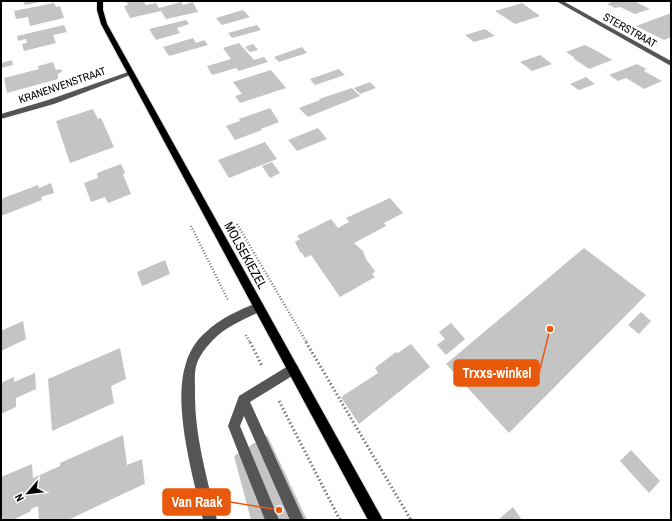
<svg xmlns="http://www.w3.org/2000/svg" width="672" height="521" font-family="'Archivo Narrow',sans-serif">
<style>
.building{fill:#c4c4c4}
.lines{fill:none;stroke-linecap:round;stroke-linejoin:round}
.major-casing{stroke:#dbdbdb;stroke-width:2}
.path-far1{stroke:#777;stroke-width:2.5;stroke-dasharray:1 2;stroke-linecap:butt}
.path{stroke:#777;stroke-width:3;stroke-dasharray:1.5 2.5;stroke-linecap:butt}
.minor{fill:#555;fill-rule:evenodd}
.major{fill:#000;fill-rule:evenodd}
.labels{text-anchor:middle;stroke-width:3;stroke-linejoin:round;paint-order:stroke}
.far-street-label{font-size:11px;fill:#000;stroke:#fff}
.street-label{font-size:13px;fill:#000;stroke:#fff}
.leader{fill:none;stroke:#e8590c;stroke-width:1.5}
.callout-dot{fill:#e8590c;stroke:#fff;stroke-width:1.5}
.callout{fill:#e8590c;stroke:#e8590c;stroke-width:1.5}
.callout-label{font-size:14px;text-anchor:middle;font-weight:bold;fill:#fff}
</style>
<rect width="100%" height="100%" fill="#fff"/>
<path class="building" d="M23,1H40V2L25,5Z
M131,1H143L146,5L156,3L159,8L181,2L183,5L193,2L198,12L166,19L161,11L130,18L124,6L128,5L127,2Z
M610,1H638L636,2L650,9L635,14L620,7L615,8L607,4L612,2Z
M54,3L56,7L60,6L64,18L30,26L28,17L16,19L14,11Z
M522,3L540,16L515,24L495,11Z
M243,10L250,17L222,25L216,18Z
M671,13V37L664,40L636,26Z
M186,20L189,24L177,28L180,33L156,40L149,29Z
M64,25L67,32L53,35L56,43L24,51L22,44L27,43L26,39L18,41L17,36Z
M257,25L261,30L232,38L228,33Z
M485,29L495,36L474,42L465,35Z
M193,38L196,43L204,40L208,45L169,56L163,47Z
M239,43L254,60L264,57L268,62L239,71L236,68L212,75L207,66L231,59L223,48Z
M253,44L258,50L250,52L245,47Z
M585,45L597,51L612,60L589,69L573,58H575L566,52Z
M302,47L307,53L279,62L274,57Z
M540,55L552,64L532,71L520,62Z
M12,60L13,65L1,68V63Z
M53,62L56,70L61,69L62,72L58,74V79L7,93L4,78L39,69L38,66Z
M637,64L646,69L644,71L662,81L644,89L626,78L618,81L609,75Z
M339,69L345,75L315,85L310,79Z
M271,70L286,88L240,103L235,96L242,94L233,82Z
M586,77L595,84L579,90L570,84Z
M370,82L376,88L360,94L354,88Z
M352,88L360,96L308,117L299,108L320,100L319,99Z
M270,108L279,122L261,129L262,130L235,140L226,126L240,121L239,119Z
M93,109L98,119L101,118L114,147L70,163L56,121Z
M318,128L327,139L297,151L288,140Z
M265,142L277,159L229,178L218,160Z
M272,162L280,173L270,178L262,166Z
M121,164L125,173L123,174L131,194L108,203L105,197L91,202L84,183L98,178L97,173Z
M51,183L54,193L41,197L42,200L1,216V199L38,185L39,188Z
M390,198L403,213L384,223L386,226L354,243L363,251L366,259L375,271L372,274L375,277L340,297L311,255L305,258L302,253L300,252L295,242L300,239L297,236L331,219L338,228L349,222L346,218Z
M584,248L646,295L509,433L446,364Z
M165,260L170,274L142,286L137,272Z
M641,312L651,321L639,334L628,325Z
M23,321L26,339L1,351V331Z
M451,323L465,339L446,355L437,345L445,339L439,332Z
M411,344L430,367L359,424L341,397L378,373L375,368L396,352L398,353Z
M120,348L126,379L111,386L114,403L52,431L48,379Z
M35,373L36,389L16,398V407L1,414V383L14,377V382Z
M123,435L127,465L142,459L145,485L144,484L68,520H39L38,506L31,509V511L13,520H1V477L32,464L33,478L60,466V463Z
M267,435L307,520H251L234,456Z
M631,450L660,481L649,493L620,461Z
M513,507L522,520H498Z"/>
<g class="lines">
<defs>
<path id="major" d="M97,1H103V10L107,24L383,520H368L101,24L97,10Z"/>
</defs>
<use href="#major" class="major-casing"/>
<path class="path-far1" d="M237,224L307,343
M191,226L228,300
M246,335L250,343"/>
<path class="path" d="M250,342L262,366
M306,342L411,520
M279,401L340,520"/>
<path class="minor" d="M556,1H563L671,61V66Z
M131,71L133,72V74L54,104L1,119V114L48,100Z
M259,302L263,304L264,307L263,310C246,319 226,326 213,340C207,346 200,355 197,363C194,371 195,382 195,390C194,434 207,478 217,520H203C193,477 172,405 186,363C189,352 197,339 206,332C220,318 241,309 259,302Z
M293,363L297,365L299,369L297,373L250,402L304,520H290L244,416L240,426L279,520H265L228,426L239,396Z"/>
<use href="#major" class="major"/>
</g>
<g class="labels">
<g class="far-street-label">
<text transform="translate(630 30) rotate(29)" y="4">STERSTRAAT</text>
<text transform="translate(62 85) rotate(-19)" y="4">KRANENVENSTRAAT</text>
</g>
<g class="street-label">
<text transform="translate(246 255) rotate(61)" y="5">MOLSEKIEZEL</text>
</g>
</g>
<path class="leader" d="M550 329L539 373M279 510L230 502"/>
<g class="callout-dot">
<circle cx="550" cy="329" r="4"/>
<circle cx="279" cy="510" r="4"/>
</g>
<g class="callout">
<rect x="454" y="360" width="85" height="26" rx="4"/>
<rect x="163" y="489" width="67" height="26" rx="4"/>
</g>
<g class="callout-label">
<text x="497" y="378">Trxxs-winkel</text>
<text x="197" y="507">Van Raak</text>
</g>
<rect width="672" height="521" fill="none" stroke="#000000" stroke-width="4"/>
<g transform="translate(28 493) rotate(242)" stroke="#ffffff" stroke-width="3" paint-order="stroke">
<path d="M0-3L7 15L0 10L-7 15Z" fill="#000000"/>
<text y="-6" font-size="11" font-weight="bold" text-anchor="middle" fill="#000000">N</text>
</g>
</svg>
